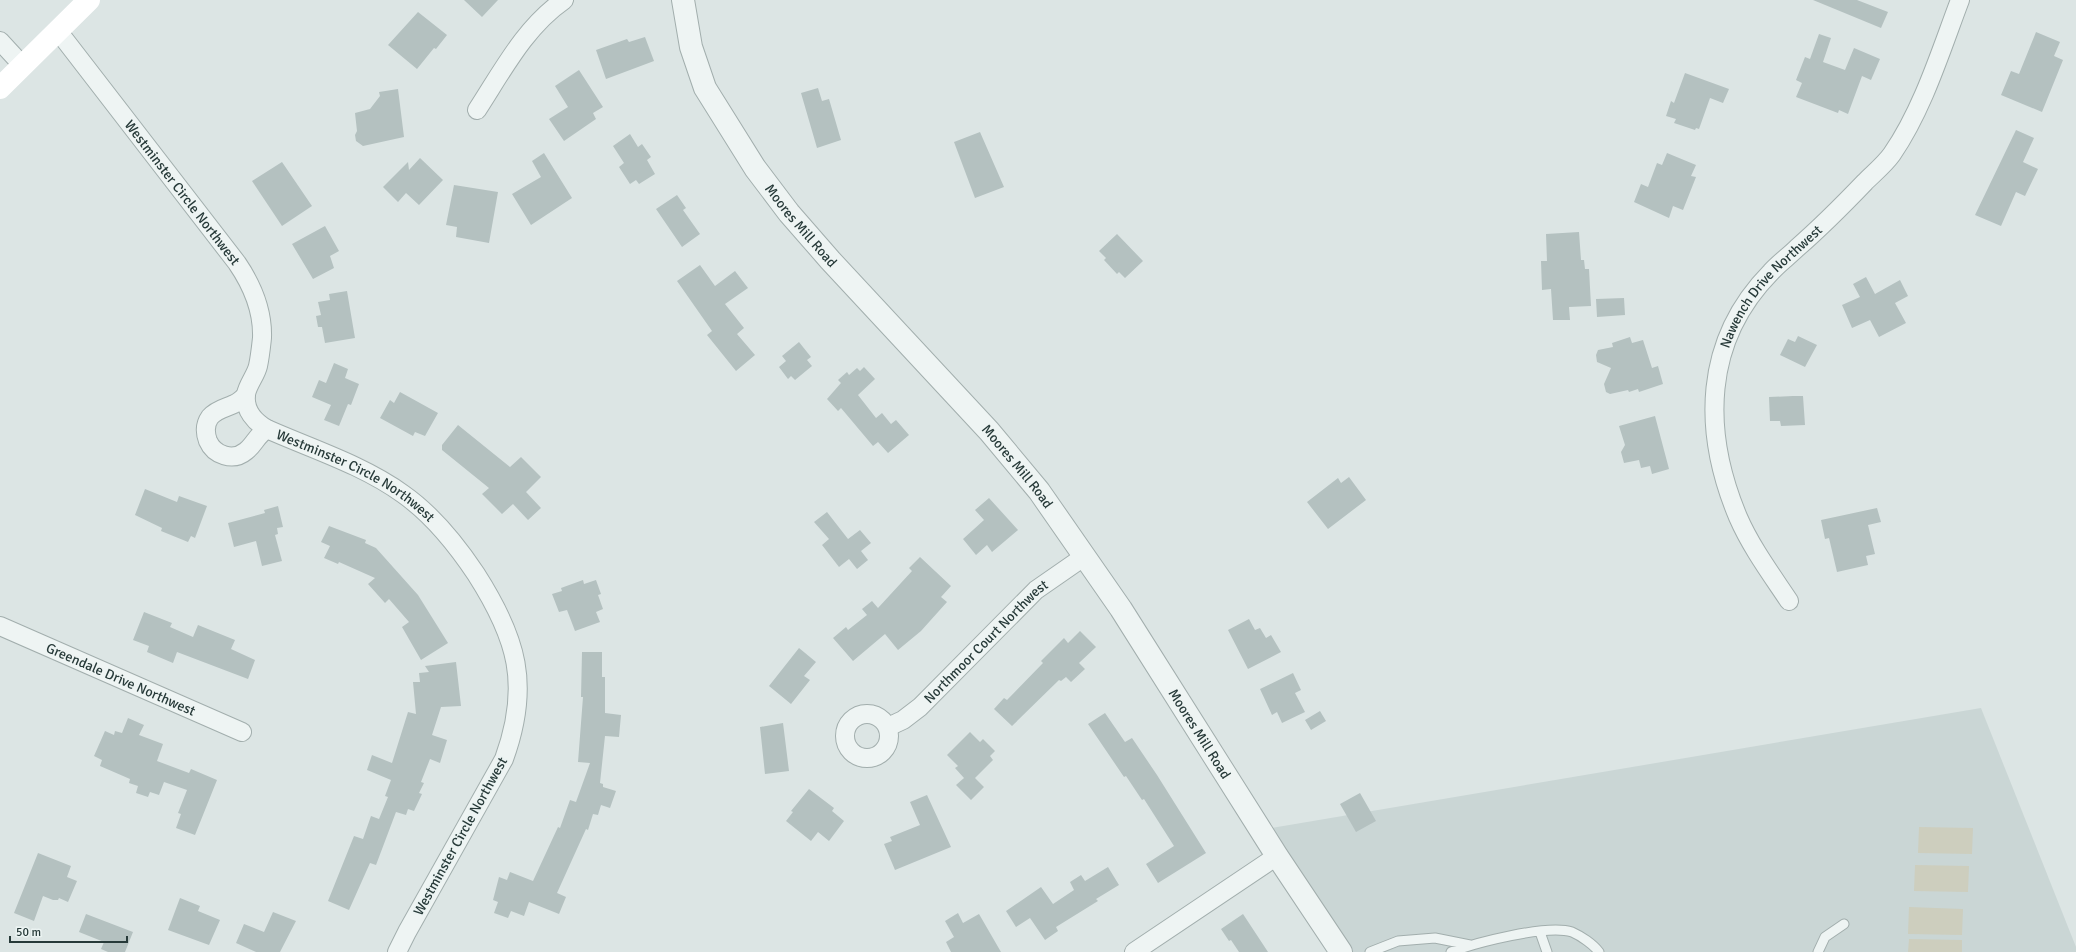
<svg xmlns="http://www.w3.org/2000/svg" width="2076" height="952" font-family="Signika,sans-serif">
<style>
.built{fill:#cad6d5}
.green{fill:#cdcebe}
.building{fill:#b4c1c0}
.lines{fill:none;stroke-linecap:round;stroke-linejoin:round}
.service-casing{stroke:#a2aead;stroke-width:11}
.minor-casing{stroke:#a2aead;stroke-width:20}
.tertiary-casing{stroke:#a2aead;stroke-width:24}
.service{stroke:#eef4f3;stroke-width:9}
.minor{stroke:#eef4f3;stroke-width:18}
.tertiary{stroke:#eef4f3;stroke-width:22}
.secondary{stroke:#fff;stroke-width:22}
.labels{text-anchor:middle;stroke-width:3;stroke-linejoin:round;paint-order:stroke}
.street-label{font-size:14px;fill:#273a39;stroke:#ebf3f2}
</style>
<rect width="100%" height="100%" fill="#dce5e4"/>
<path class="built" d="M1981,708L2076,947V952H1331L1254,831Z"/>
<path class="green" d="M1919,827L1973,828L1972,854L1918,853Z
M1915,865L1969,866L1968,892L1914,891Z
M1909,907L1963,909L1962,935L1908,934Z
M1909,939L1962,940V952H1908Z"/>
<path class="building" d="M464,0H498L482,17Z
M1813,0H1857L1888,12L1881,28Z
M418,12L447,35L436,49L434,48L417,69L388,45Z
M2036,32L2060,42L2054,56L2063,60L2042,112L2001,95L2011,71L2019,74Z
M1819,34L1831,38L1823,62L1845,70L1854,48L1880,59L1871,80L1862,76L1848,114L1839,110L1838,113L1796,97L1802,83L1796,80L1805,57L1810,59Z
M645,37L654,61L606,79L596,50L627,39L629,42Z
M579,70L603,107L593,113L596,119L564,141L549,119L568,107L555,86Z
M1685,73L1729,89L1723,103L1710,98L1699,129L1696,128L1695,130L1674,123L1676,119L1666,116L1671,101L1674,103Z
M818,88L822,101L829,99L841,140L817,148L801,93Z
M398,89L404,137L363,146L356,141L355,135L357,131L355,113L370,109L380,96L379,92Z
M2016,130L2034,138L2023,162L2038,169L2025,196L2016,192L2001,226L1975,215Z
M980,132L1004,187L975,198L954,142Z
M630,134L638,147L642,144L651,157L647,160L655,174L639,184L636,180L630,184L619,167L624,163L613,146Z
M544,153L572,198L531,225L512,194L541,177L532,161Z
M1667,153L1696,165L1691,176L1696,177L1683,210L1673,206L1669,218L1634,202L1641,184L1648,187L1657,163L1662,165Z
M420,158L443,180L419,205L406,193L398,202L383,187L408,162L409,170Z
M282,162L312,206L282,226L252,181Z
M454,185L498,192L489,243L456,237L457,227L446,225Z
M677,195L686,208L683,210L700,234L682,247L656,209Z
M325,226L339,251L330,256L334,268L313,279L292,244Z
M1579,232L1581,260H1584L1585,269H1589L1591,306L1569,307L1570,320H1553L1551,289L1542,290L1541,261H1547L1546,234Z
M1117,234L1143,261L1125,278L1119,272L1117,274L1104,260L1106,258L1099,251Z
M700,265L715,286L735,271L748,288L725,304L744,328L737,334L755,355L736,371L707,335L712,331L677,281Z
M1866,277L1875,294L1900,280L1908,296L1895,303L1906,323L1879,337L1870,320L1852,328L1842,305L1860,297L1853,284Z
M347,291L355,338L325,343L322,327H318L316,316L321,315L318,302L330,300L329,294Z
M1624,298L1625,315L1597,317L1596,299Z
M1798,336L1817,345L1805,367L1780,355L1788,339L1795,342Z
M1630,337L1632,343L1643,340L1652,368L1658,366L1663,384L1639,392L1638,389L1629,392L1628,390L1610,394L1606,392L1604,384L1611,368L1597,362L1596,355L1598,350L1613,347L1612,343Z
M799,342L811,357L807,360L812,366L795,380L791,376L788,379L779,367L786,361L782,356Z
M334,363L348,369L345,378L359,384L351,405L348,404L339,426L324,420L331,405L312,397L319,380L326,383Z
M864,367L875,379L858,395L876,418L882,413L891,424L896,420L909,435L888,453L878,442L873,446L841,408L838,411L827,399L841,383L838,380L847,372L849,375L857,368L860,371Z
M400,392L438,413L425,436L415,432L413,436L380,418L390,400L394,403Z
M1793,396H1803L1805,425L1781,426L1780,421H1770L1769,397Z
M1655,416L1669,469L1652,474L1650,466L1641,468L1639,460L1624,463L1621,452L1625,445L1619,426Z
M458,425L510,467L521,457L541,477L526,492L541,508L528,520L513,504L502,514L482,494L489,488L442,450V445Z
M1349,477L1366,500L1328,529L1307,502L1338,478L1341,483Z
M145,489L177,502L179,496L207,506L195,538L191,536L188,542L161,531L162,528L135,515Z
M989,498L1018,530L992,552L987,545L976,555L963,539L984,520L975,510Z
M278,506L283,527L277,528L278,534L275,535L282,561L262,566L256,541L234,547L228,523L265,513L264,510Z
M1877,508L1881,522L1868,525L1875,554L1866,556L1868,565L1837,572L1829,538L1825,539L1821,520Z
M827,512L848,539L860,530L871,543L861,551L868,560L857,569L849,559L839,567L822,545L829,539L814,522Z
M329,526L366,540L365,543L376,548L418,595L448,643L421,660L402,627L409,622L389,599L385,603L368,584L375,578L339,562L338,564L324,558L330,546L321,542Z
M920,557L951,586L941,597L947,602L921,631L898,650L885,634L853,661L833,638L846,627L848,630L867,615L862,609L872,601L878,608L912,571L909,568Z
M583,580L584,584L596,580L601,594L598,595L603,609L596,612L600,622L575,631L567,610L559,612L552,594L562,591L561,588Z
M144,612L172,623L170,627L193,637L198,625L235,640L231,649L255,660L248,679L177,652L173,663L147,652L149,646L133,640Z
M1249,619L1255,630L1260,628L1266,638L1271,635L1281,652L1248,669L1228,630Z
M1080,631L1096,647L1079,663L1085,669L1071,682L1066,677L1061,681L1059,680L1012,726L994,709L1004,698L1007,700L1043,663L1041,661L1064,638L1068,643Z
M799,648L816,662L804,676L810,680L791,704L769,686Z
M582,652H602V677H605V713L621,715L619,737L605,736L600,783L603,784V787L616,791L610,808L601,805L598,815L593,814L588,830L586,829L557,893L566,897L559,914L529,902L524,916L511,911L508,918L494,913L498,902L493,900L499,877L507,880L510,872L533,881L558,827L560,828L570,800L576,802L590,763L578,762L583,697H581Z
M456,662L461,706L441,707L432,735L447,740L440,763L430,759L421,782L424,783L419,793L422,794L414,811L408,809L406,815L396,812L376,865L370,863L349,910L328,901L354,836L363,839L371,816L379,819L388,797L385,796L391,780L367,770L372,755L392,763L408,712L416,714L413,682H420L419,673L429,672L425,666Z
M1293,673L1301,690L1295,693L1305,712L1282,723L1277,712L1272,715L1260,689Z
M1320,711L1326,721L1311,730L1305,720Z
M1105,713L1125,742L1132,738L1157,775L1206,853L1158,883L1146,864L1174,846L1144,799L1142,800L1126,776L1124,777L1088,724Z
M128,718L144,725L139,735L163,744L157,761L189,773L191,769L217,780L195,835L176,828L181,814L178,813L187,790L164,782L159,795L150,792L148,797L136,793L138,786L129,783L130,779L100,766L102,760L94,756L105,731L114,735L115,731L122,733Z
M783,723L789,771L765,774L760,727Z
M970,732L980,742L983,739L995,751L990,756L993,760L975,778L984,787L971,800L956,785L964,778L955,768L958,766L947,755Z
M809,789L834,808L832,811L844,821L829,841L818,832L811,841L786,821L793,812L791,811Z
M1360,793L1376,821L1356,832L1340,804Z
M927,795L951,847L895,870L884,844L892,841L890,837L920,825L910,802Z
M38,853L71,866L67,877L77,881L68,902L59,898L58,900H53L43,896L34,921L14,913Z
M1108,867L1119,885L1096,899L1098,901L1056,927L1058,931L1045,940L1030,918L1016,927L1006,911L1041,887L1053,904L1074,890L1070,882L1081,875L1085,881Z
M180,898L200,906L198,911L220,920L209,945L168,930Z
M273,912L296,921L280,952H256L236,943L244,924L264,932Z
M958,913L963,923L979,914L1001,952H951L946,942L954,937L945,921Z
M86,914L133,932L125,952H108L101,949L104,942L79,932Z
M1243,914L1268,952H1239L1231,940L1229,941L1221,929Z"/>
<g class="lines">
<defs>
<path id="service" d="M1540,932L1547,952
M1370,952L1398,941L1435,938L1470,945
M1451,952C1475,943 1547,924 1572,932C1581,936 1593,944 1599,952
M1818,952L1825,937L1844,924"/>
<g id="minor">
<path id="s1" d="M58,31L237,263C252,285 263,311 262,338C261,347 260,357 258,366C256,375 248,384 246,394C244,410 255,422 267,429C312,449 363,465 403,494C433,515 456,544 476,574C517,638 531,685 504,759L407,932L397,952"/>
<path d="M0,41L23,66"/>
<path d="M477,110C503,70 525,27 564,0"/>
<path d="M246,395C243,398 239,402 234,404C226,408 217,409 210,417C205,424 205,433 208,441C214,455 233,462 246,451C255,444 256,436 267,429"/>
<path id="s2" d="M1789,601C1771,574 1751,547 1738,517C1702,431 1703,341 1771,272C1779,263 1789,256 1797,248C1821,227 1843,205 1865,182C1874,173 1885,164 1892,154C1923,109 1941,50 1960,0"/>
<path id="s3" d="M0,626L242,732"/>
<circle cx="867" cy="736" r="22"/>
<path id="s4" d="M888,727L903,720L920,707L1036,590L1085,556"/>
<path d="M1134,952L1277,856"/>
</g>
<g id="tertiary">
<path id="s5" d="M683,0L691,47L705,88L755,168L789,213L830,260L989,431L1039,491L1121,609L1277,856L1341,952"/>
</g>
</defs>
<use href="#service" class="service-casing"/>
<use href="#minor" class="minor-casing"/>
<use href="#tertiary" class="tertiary-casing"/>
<use href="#service" class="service"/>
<use href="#minor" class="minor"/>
<use href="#tertiary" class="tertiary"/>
<path class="secondary" d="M0,88L89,0"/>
</g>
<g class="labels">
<g class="street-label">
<text dy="5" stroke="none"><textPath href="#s1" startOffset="204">Westminster Circle Northwest</textPath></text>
<text dy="5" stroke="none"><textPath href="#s5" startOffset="259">Moores Mill Road</textPath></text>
<text dy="5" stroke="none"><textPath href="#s2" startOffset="350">Nawench Drive Northwest</textPath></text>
<text dy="5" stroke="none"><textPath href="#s5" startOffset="583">Moores Mill Road</textPath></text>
<text dy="5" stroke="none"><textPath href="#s1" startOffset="576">Westminster Circle Northwest</textPath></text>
<text dy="5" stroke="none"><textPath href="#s4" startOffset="131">Northmoor Court Northwest</textPath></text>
<text dy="5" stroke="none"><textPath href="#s3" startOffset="132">Greendale Drive Northwest</textPath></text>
<text dy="5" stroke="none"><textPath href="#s5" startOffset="907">Moores Mill Road</textPath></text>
<text transform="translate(460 836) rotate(-61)" y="5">Westminster Circle Northwest</text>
</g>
</g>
<path d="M10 936v6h117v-6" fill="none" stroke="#273a39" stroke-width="2"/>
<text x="16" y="936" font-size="12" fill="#273a39" stroke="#ebf3f2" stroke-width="3" paint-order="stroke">50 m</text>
</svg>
